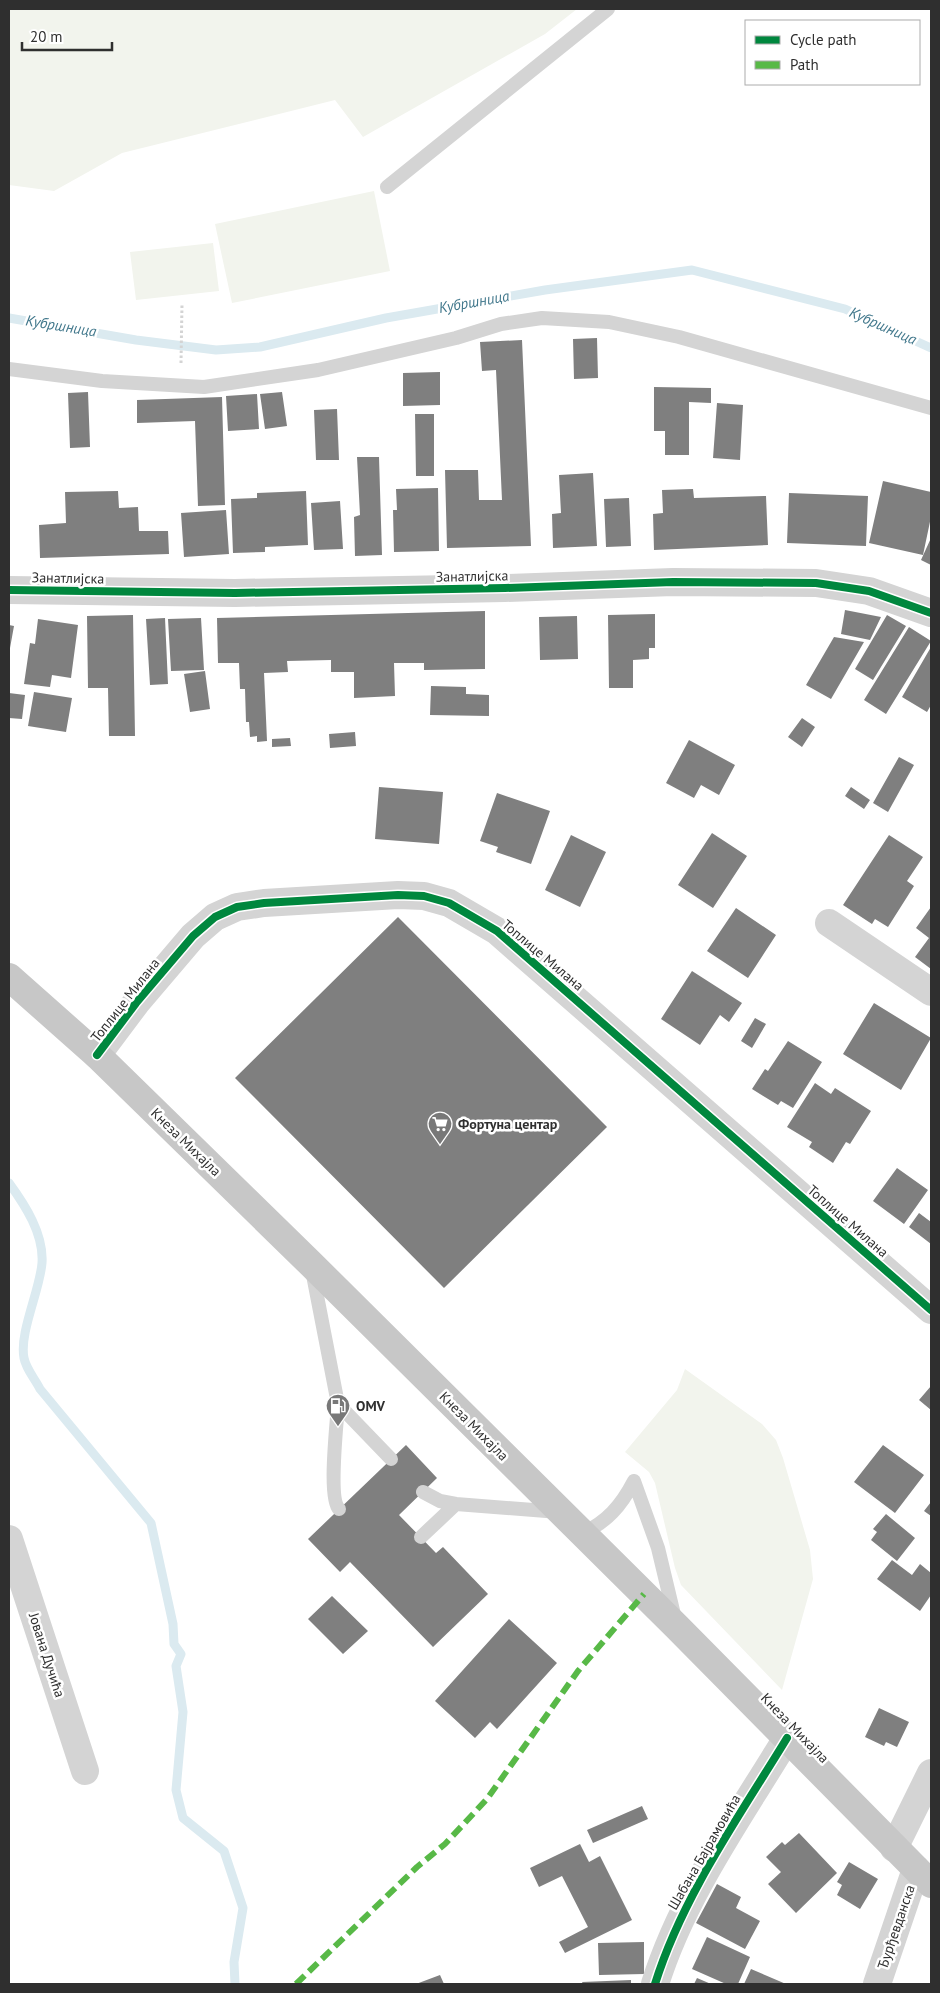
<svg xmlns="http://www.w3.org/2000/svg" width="940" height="1993" font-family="'PT Sans',sans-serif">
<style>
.green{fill:#f2f4ed}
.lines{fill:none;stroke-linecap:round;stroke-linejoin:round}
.stream{stroke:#dbeaf0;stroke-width:9}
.building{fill:#7f7f7f}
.path{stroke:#d4d4d4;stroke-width:3;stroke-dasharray:2.5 2.5;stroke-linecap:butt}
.service{stroke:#d4d4d4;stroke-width:14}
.minor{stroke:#d4d4d4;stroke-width:28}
.tertiary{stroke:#d4d4d4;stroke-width:28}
.primary{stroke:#c7c7c7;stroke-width:28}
.quiet{stroke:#58b947;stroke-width:6;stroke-dasharray:12 6;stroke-linecap:butt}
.cycleway-casing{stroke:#fff;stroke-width:11}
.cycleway{stroke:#00873e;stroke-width:8}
.labels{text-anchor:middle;stroke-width:5;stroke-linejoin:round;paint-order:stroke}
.street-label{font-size:14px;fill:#2f2f2f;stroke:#fff}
.poi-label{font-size:14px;font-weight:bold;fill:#2f2f2f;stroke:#fff;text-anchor:start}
.water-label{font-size:15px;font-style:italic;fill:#42788c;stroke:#fff}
</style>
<rect width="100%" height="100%" fill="#fff"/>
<path class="green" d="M9,9H577L545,34L363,137L335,100L122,153L54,191L9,185Z
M374,191L390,271L232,303L215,224Z
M213,243L219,291L136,300L130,252Z
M685,1369L762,1424L776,1440L783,1458L810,1550L813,1579L782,1690L681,1585L675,1568L655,1483L649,1472L625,1452L677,1390Z"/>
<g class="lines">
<path class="stream" d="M9,318L136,340L216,350L260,347L386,318L545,290L692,270L845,309L931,348
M9,1183C25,1205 44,1234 42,1263C40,1290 19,1333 24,1358C26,1369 35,1379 40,1389L151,1523L173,1624L174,1644L181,1654L176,1666L183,1712L176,1790L183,1818L224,1851L243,1908L234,1962L235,1984"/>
</g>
<path class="building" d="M597,338L598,378L574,379L573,339Z
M522,340L531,546L447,548L445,470H478L479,500H502L496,370L482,371L480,342Z
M440,372V405L403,406V373Z
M654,387L711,388V403L689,402V455H665V431H654Z
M88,392L90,447L70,448L68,393Z
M282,392L287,426L265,429L260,394Z
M257,394L259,429L228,431L226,396Z
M222,397L225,505L198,506L195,421L137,423V400Z
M717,403L743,405L740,460L713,458Z
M337,409L339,460H316L314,410Z
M415,414H434V476H416Z
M357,457H379L382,555L355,556L354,517L360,515Z
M593,473L597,546L553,548L552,514L561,513L559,475Z
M883,481L931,492V517L923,555L869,543Z
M438,488L439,551L394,552L393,510H397L396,489Z
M693,489L694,498L766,496L768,545L654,550L653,514L663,513L662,490Z
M118,491L119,508L138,507L139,531H168L169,554L40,558L39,525L66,523L65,492Z
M306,491L308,545L265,547V552L233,553L231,499L257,498V493Z
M789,493L868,496L866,546L787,543Z
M629,498L631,546L606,547L604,499Z
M340,501L343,549L314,550L311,503Z
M226,510L229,554L184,557L181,513Z
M931,538V565L921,560Z
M845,610L881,617L870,640L841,634Z
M485,611V669L424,670V663H394L395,696L354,698V672H331V660L287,661L288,672L264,673L267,741L257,742V736L250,737L249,722H246L245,689H240L239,663H218L217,618Z
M655,614V648H649V659L633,660V688H609L608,615Z
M133,615L135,736H109L108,688H88L87,616Z
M887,615L906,626L873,680L855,669Z
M577,616L578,659L540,660L539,617Z
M165,618L168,684L150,685L146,619Z
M201,618L204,670L171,671L168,619Z
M38,619L78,625L71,678L52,675L50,687L24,684L30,643L35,644Z
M9,625L14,626L10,648H9Z
M909,627L931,641L886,714L864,700Z
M834,637L864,642L831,699L806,685Z
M931,647V705L927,712L902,697Z
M205,671L210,709L190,712L184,674Z
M431,686L466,687V694L489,695V716L430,715Z
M34,692L72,698L66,732L28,726Z
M9,693L25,695L22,719L9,718Z
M802,718L815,727L802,747L788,737Z
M355,732L356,746L330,748L329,734Z
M290,738L291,746L272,747V739Z
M689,740L735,765L719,795L701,785L694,798L666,783Z
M899,757L914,765L888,812L873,803Z
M379,787L443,792L439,844L375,839Z
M851,787L870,800L864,809L845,796Z
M497,793L550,811L531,864L496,852L498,847L480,841Z
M712,833L747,856L713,908L678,885Z
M571,835L606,852L580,907L545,890Z
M889,835L923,857L907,881L914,886L888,927L875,919L872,924L843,905Z
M931,907V969L915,957L929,938L916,928Z
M736,908L776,935L748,978L707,951Z
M398,917L607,1127L444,1288L235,1078Z
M692,971L742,1003L729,1022L720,1015L700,1045L661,1019Z
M874,1003L931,1038L901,1090L843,1054Z
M755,1018L766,1024L752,1048L741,1041Z
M788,1041L822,1062L793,1108L781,1101L778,1105L752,1089L765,1069L768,1071Z
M815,1083L831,1094L835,1088L871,1111L850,1144L846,1142L833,1163L809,1147L812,1142L787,1127Z
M897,1168L928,1190L904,1224L873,1201Z
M919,1213L931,1222V1244L909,1227Z
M931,1386V1410L919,1400Z
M406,1445L437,1478L399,1515L436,1553L443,1547L488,1594L433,1647L350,1562L340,1572L308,1539Z
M883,1445L924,1475L895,1513L854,1482Z
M931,1502V1516L924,1511Z
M886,1514L915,1538L897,1561L871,1540L877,1532L873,1529Z
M892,1560L912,1575L920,1564L931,1573V1595L920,1611L877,1579Z
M332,1596L368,1631L343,1654L308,1619Z
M509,1619L557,1663L497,1729L490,1722L475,1738L435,1701Z
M879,1708L909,1722L897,1747L886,1742L884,1746L865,1737Z
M642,1806L648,1819L593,1843L587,1830Z
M799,1833L837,1873L796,1913L768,1884L781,1872L766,1857L782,1842L785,1845Z
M580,1844L589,1862L600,1856L632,1920L565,1953L559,1942L588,1927L562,1876L539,1887L530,1868Z
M849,1862L878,1879L860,1909L837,1895L842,1885L837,1882Z
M717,1884L741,1897L736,1908L760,1921L745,1949L696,1923Z
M707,1937L750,1957L738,1984H726L692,1969Z
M644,1942V1974L599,1975L598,1943Z
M751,1969L786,1984H744Z
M440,1975L444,1984H416Z
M697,1978L711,1984H694Z
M631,1980V1984H583L582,1982Z"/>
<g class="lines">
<path class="path" d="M181,363L182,304"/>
<path class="service" d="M387,187L608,9
M9,369L102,381L204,387L318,370L456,338L501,324L542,318L609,322L679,337L931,408
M312,1270L338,1404L391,1459
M338,1404C337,1423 328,1498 339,1509
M634,1481L658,1548L675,1619
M423,1492L440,1501L456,1504L559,1512
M581,1534C607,1522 621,1506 634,1481
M421,1537L456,1504"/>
<path class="minor" d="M829,923L931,992
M97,1055L136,1003L193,936L215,917L237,907L264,903L398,895L424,896L449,903L497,931L931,1310
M9,1539L85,1771
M655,1984C683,1895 739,1817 787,1738
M877,1984L916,1869"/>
<path class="tertiary" d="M9,590L235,593L505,588L673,582L816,583L869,591L931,613
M894,1848L931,1773"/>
<path class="primary" d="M9,977L97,1055L311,1264L677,1627L931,1884"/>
<path class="quiet" d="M296,1984L417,1867L445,1844L487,1799L578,1671L644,1594"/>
<defs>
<path id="cycleway" d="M9,590L235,593L505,588L673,582L816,583L869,591L931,613
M97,1055L136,1003L193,936L215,917L237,907L264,903L398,895L424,896L449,903L497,931L931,1310
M655,1984C683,1895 739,1817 787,1738"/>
</defs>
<use href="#cycleway" class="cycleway-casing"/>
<use href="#cycleway" class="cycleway"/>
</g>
<defs>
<symbol id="supermarket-pin" viewBox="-11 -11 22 30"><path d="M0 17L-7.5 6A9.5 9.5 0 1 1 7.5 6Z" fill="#787878" stroke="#fff"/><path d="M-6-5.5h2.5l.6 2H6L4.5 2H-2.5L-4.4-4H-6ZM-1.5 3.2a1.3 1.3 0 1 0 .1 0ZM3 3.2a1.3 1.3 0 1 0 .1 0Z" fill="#fff"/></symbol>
<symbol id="fuel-pin" viewBox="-11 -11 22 30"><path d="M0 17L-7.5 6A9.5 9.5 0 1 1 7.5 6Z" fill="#787878" stroke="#fff"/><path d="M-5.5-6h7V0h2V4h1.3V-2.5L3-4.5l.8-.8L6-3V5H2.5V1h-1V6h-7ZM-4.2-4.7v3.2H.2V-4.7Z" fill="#fff"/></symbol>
</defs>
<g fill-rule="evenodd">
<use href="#supermarket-pin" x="426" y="1110" width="28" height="38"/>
<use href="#fuel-pin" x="324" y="1392" width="28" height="38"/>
</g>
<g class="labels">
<g class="street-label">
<text transform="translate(472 576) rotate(-1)" y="5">Занатлијска</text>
<text transform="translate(68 578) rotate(1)" y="5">Занатлијска</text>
<text transform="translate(543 955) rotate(40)" y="5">Топлице Милана</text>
<text transform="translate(125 1000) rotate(-52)" y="5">Топлице Милана</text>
<text transform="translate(186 1142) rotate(44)" y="5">Кнеза Михајла</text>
<text transform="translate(848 1221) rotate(41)" y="5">Топлице Милана</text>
<text transform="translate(474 1426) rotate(45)" y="5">Кнеза Михајла</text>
<text transform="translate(47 1655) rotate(72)" y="5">Јована Дучића</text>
<text transform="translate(795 1728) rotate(46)" y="5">Кнеза Михајла</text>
<text transform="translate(704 1852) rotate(-60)" y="5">Шабана Бајрамовића</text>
<text transform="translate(896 1927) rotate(-71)" y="5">Ђурђевданска</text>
</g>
<g class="poi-label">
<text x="458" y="1129">Фортуна центар</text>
<text x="356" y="1411">OMV</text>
</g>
<g class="water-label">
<text transform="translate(474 302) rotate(-10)" y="5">Кубршница</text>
<text transform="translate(61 326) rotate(9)" y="5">Кубршница</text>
<text transform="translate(883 326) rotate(24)" y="5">Кубршница</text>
</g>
</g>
<rect width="940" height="1993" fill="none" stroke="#2f2f2f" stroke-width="20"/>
<rect x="745" y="20" width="175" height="65" fill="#ffffff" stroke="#acacac"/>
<rect x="755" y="36" width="25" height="8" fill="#00873e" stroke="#acacac"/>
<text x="790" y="45" font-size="15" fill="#2f2f2f">Cycle path</text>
<rect x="755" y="61" width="25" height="8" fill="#58b947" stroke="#acacac"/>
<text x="790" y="70" font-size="15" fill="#2f2f2f">Path</text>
<path d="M22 42v8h90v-8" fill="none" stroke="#2f2f2f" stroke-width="2.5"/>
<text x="30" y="42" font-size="15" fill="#2f2f2f" stroke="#ffffff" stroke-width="4" paint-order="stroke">20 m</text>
</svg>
